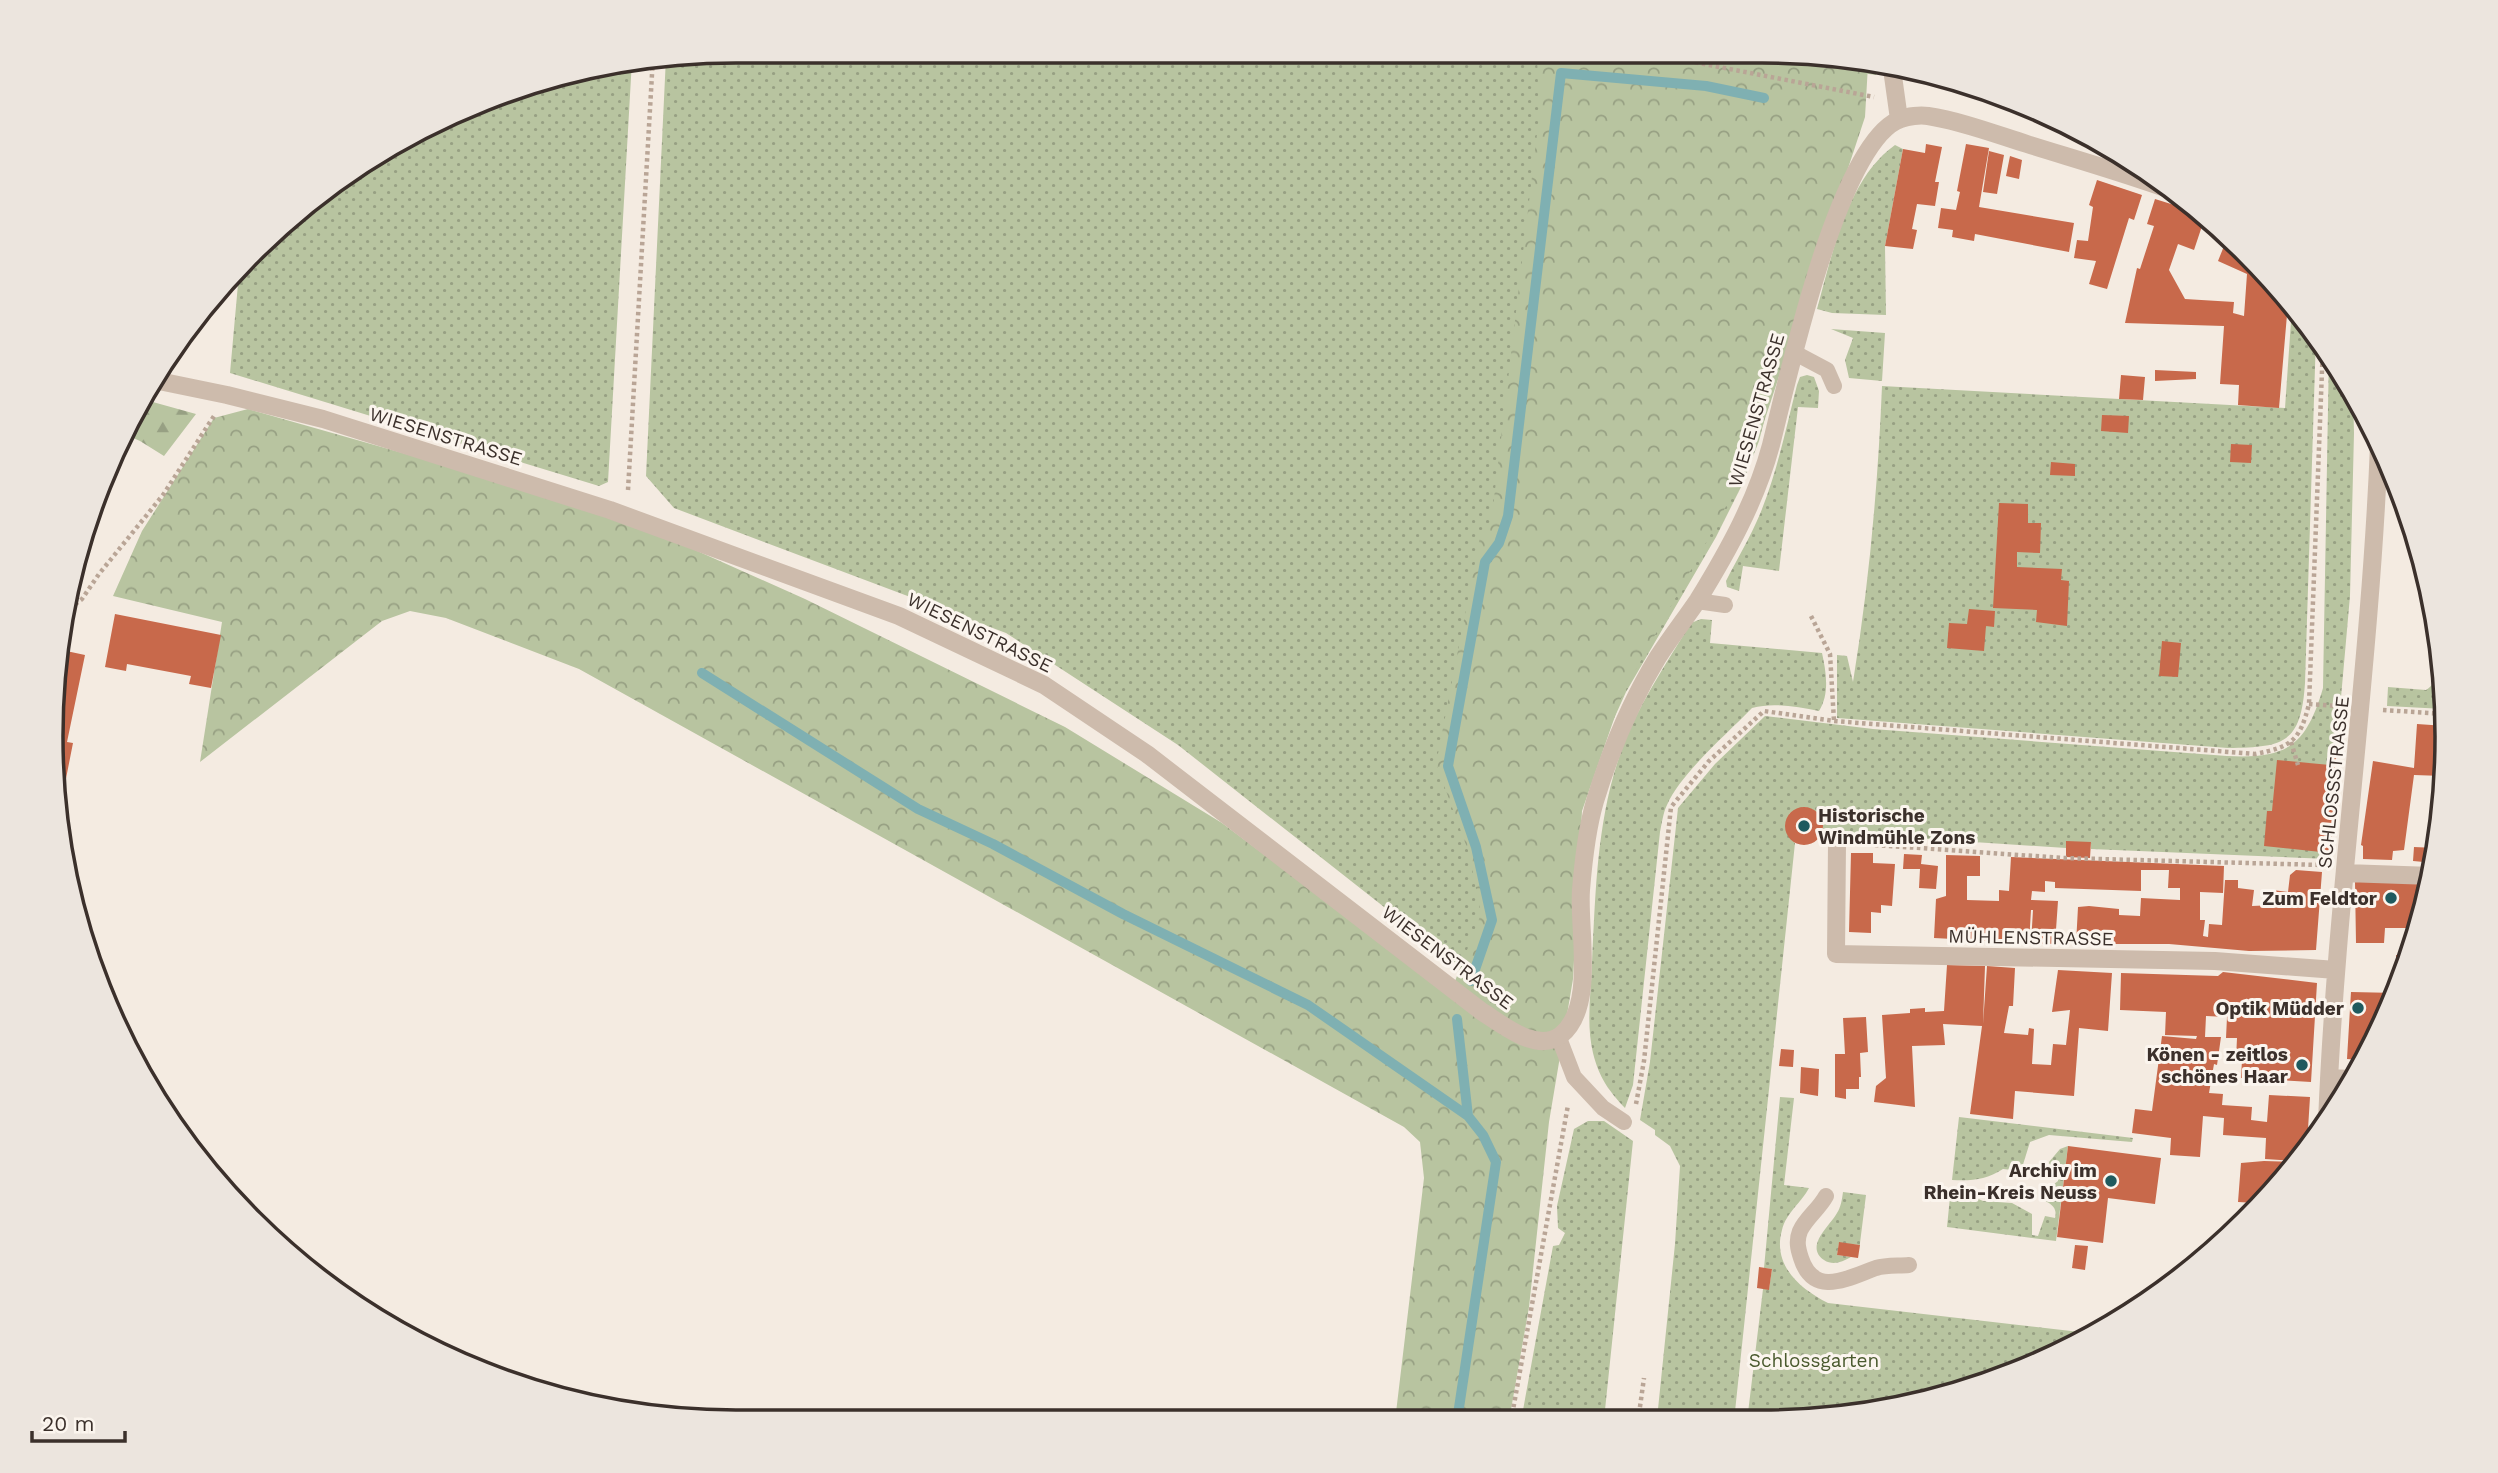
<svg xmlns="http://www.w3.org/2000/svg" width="2498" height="1473" font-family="'Work Sans',sans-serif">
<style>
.grass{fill:url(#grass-dots)}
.forest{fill:url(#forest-firs)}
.park{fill:url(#park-crowns)}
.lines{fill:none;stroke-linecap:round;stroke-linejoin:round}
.stream{stroke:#7fb0b2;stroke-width:10}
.building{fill:#c8694b}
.path{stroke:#b9a596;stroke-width:4.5;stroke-dasharray:3.5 3.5;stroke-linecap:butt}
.service{stroke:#cdbbac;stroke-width:16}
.minor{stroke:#cdbbac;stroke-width:18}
.poi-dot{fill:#1f5a5e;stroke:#fbf5ee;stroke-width:2.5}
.labels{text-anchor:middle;stroke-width:6;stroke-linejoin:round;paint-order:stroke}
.street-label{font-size:19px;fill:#3b302b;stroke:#fbf5ee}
.poi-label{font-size:19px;font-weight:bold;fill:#3b302b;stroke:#fbf5ee;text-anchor:end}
.park-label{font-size:19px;fill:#4a5a2e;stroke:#fbf5ee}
.rim{fill:none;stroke:#3b302b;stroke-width:3.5}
</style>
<defs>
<pattern id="grass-dots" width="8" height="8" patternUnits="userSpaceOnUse" patternTransform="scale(1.75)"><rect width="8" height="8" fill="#b8c4a0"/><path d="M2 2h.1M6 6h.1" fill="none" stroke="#97a083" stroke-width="1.8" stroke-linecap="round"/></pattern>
<pattern id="forest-firs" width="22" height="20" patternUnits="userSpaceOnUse" patternTransform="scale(1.75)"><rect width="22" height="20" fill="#b8c4a0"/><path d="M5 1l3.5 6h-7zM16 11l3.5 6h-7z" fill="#97a083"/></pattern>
<pattern id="park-crowns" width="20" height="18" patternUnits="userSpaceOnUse" patternTransform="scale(1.75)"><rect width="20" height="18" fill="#b8c4a0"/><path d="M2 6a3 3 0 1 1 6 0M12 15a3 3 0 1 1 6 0" fill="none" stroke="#97a083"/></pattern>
</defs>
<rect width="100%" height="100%" fill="#f4ebe1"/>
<path class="grass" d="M1807,52L1877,66L1876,75L1854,72L1759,441L1741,487L1716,537L1626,692L1492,988L1454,962L1178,745L1006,633L674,508L646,476L666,57Z
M632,60L608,482L599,486L230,373L239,273L319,192L433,122L516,87Z
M1895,145L1903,149L1885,246L1886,315L1832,313L1817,309C1832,255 1847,179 1895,145Z
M2292,307L2316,336L2305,683C2301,744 2284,747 2228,748L1837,718V655L1847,656L1853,682C1869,584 1878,485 1882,386L2285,408Z
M1831,329L1885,333L1882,381L1849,378L1845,360L1853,338Z
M2329,352L2353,395L2354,433L2350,596L2335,765L2339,766L2329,859L2091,849V842L2066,848L1822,832C1824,818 1818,809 1804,807L1790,813C1784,824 1785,834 1795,843L1734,1421H1696L1658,1409L1675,1244L1680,1166L1670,1146L1655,1135V1130L1640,1120L1650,1062L1678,808L1715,764L1765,716L1873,729L2227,756C2287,759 2306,746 2323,688Z
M1807,375L1814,377L1819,391L1818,408L1798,407L1779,571L1743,566L1739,591L1727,587L1726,581C1737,559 1750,538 1760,514C1777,473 1786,428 1797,385L1800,377Z
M1701,619L1712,620L1710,643L1822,653C1826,671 1830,694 1819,711C1797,707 1774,702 1752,708C1727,734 1681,773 1667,805C1663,813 1662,823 1660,832L1633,1085L1625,1108C1608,1090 1599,1077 1593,1053C1586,1024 1591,993 1592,963C1596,883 1597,804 1630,729C1647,692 1670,657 1691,623Z
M2439,656L2444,709L2387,706L2388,687L2426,690C2439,682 2438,670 2439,656Z
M1780,1097L1794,1098L1784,1185L1809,1188C1801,1203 1786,1213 1782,1230C1772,1265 1800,1289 1828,1303L2097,1334L1982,1386L1807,1421H1747L1763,1289H1769L1772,1269L1764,1268Z
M1959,1117L2133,1138L2132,1142L2049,1135L2030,1142L2021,1171L2003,1169C1986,1180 1972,1181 1952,1180Z
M1588,1121H1604L1633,1141L1605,1410L1613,1414L1612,1421H1521L1553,1246L1559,1245L1565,1233L1558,1228L1557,1206L1574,1129Z
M2068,1146L2056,1241L1947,1227L1951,1187L1983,1201L2012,1203L2032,1214V1235L2038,1236L2045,1216L2055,1218C2058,1207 2050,1203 2041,1199L2040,1195L2058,1181V1174L2051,1170L2049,1162L2060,1149Z
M1843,1192L1866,1195L1860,1243V1245L1839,1243L1837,1255L1851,1257C1842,1262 1833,1266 1824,1260C1804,1246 1830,1226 1837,1213C1841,1207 1842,1199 1843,1192Z"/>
<path class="forest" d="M142,399L196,414L164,456L140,441L122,433Z"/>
<path class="park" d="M1807,52L1868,65L1865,117L1751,461L1623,693L1582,811L1573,979L1549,1122L1529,1307L1509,1421H1395L1424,1178L1420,1142L1404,1127L579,669L446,618L410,611L382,621L200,762L222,622L113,596L142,531L214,418L248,409L610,512L805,599L1065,727L1222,823L1450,994L1481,914L1469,853L1436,764L1480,537L1491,524L1539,117L1537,53Z"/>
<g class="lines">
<path class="stream" d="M702,673L918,809L993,844L1123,914L1308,1005L1468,1116
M1471,981L1492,920L1476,847L1448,766L1485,562L1499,543L1508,516L1561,73L1706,86L1764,98
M1457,1019L1468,1116L1483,1135L1496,1162L1457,1421"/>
</g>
<path class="building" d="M1926,144L1942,147L1935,182H1939L1935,206L1917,204L1912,229L1917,230L1913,249L1885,246L1903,149L1925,153Z
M1966,144L1989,148L1979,207L2074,223L2069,252L1975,234L1974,241L1952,237L1953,230L1938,228L1941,208L1956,210L1960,192L1957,191Z
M1989,151L2004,155L1997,194L1983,192Z
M2010,156L2022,160L2019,179L2006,176Z
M2097,180L2142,195L2134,220L2129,218L2107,289L2089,284L2096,261L2074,258L2077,240L2088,241L2093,207L2089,205Z
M2155,199L2200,213L2205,217L2194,250L2178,244L2169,270L2185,299L2234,302L2233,313L2244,316L2247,274L2218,261L2228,236L2247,252L2288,303L2279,408L2238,405L2239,385L2220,384L2224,326L2125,323L2137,268L2140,269L2154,226L2147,224Z
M2155,370L2196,372V379L2155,381Z
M2121,375L2145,377L2143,400L2119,399Z
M2102,415L2129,416L2128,433L2101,431Z
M2231,444L2252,445L2251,463L2230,462Z
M2051,462L2075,464V476L2050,475Z
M1999,503L2028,504V523H2041L2040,553L2017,552V567L2062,569L2061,580L2069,581L2067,626L2036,622L2037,610L1993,608Z
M1969,609L1995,611L1994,627L1986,626L1984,651L1947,648L1949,623L1967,624Z
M115,614L221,635L211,688L189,684L191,676L127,664L126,671L105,667Z
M2162,641L2181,643L2178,677L2159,676Z
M57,649L85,655L67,742L73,743L59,814L51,737Z
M2417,724L2446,726L2443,776L2414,775L2404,850L2393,851L2392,860L2363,859V846L2361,845L2373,761L2414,768Z
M2330,756H2336L2335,765L2339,766L2330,853L2264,846L2267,811H2272L2277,760L2330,765Z
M1785 826a19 19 0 1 1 38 0a19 19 0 1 1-38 0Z
M2066,841L2091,842L2090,858L2066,857Z
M2414,847L2436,848L2435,863L2413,861Z
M1851,853H1873V863L1895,864L1892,906L1881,905V913L1871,912V933L1849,932Z
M1904,854L1922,855L1921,864L1938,866L1936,889L1919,888L1920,869H1903Z
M1946,855L1980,856V876H1967V900L1999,901V890L2009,891L2011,857L2224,866L2223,893L2200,892V920H2205L2203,936L2208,937L2209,924L2222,925L2225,880H2238V888L2254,890L2252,906L2274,905L2273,890L2288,892L2290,875L2296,870L2322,872L2316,950L2249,951L2169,944H2076L2078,907L2089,906L2119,909V915L2140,916L2141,898L2180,900V888H2168L2169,870H2141V891L2055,888V882L2045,881V892L2032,891L2031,900L2058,901L2055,944L2031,943L2033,910H2031L2029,943L1934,938L1936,899L1946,896Z
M2355,882H2431L2421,914H2415L2416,928H2385L2384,943H2356Z
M2396,955L2408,956L2401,981L2396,980Z
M1947,965L1985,966L1983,1024L1987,966L2015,968L2013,1006H2009L2004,1033L2028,1035L2029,1028L2034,1029L2032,1064L2051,1065L2053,1044L2066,1045L2070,1010L2052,1012L2058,970L2112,973L2108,1031L2079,1028L2074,1096L2015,1091L2013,1119L1970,1114L1982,1026L1943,1024L1945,1045L1912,1046L1915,1107L1874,1102L1876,1086L1886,1078L1882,1015L1910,1013V1009L1925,1008V1012L1944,1011Z
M2223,972L2317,983L2311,1082L2241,1078L2242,1060L2236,1059L2237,1038H2226L2227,1017L2206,1016L2205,1037H2221L2217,1065L2214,1064L2209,1093L2223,1094L2222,1105L2252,1107L2251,1120L2267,1122L2269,1095L2310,1097L2307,1145L2294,1161L2265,1159L2266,1138L2223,1135L2224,1118L2203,1116L2200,1157L2170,1155L2171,1138L2132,1133L2135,1109L2152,1111L2162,1036L2196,1039L2197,1036L2165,1035L2166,1012L2120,1010L2121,973L2218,976Z
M2351,992L2397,993L2384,1019L2385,1007H2382L2381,1024L2363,1060L2347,1059Z
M1866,1017L1868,1052L1860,1053L1861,1077H1859V1089H1846V1099L1835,1097V1054H1845L1843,1018Z
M1781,1049L1794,1050L1793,1067L1779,1066Z
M1801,1067L1819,1069L1818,1096L1800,1093Z
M2068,1146L2161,1158L2155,1204L2108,1198L2103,1243L2057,1237Z
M2264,1161L2293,1162L2256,1203L2238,1202L2241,1163Z
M1839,1242L1860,1245L1858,1258L1837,1255Z
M2075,1245L2088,1246L2085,1270L2072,1268Z
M1759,1267L1772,1269L1769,1290L1757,1288Z
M1665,1414L1676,1415L1691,1421H1664Z"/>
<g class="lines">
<path class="path" d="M1647,53L1874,97
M628,490L653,57
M64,613L82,599L99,574L163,495L214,416
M1811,616L1830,654L1834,721
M2309,704L2336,706
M2383,710L2445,714
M2291,742L2298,765
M1861,844L2063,858L2321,865
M1636,1104L1644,1061L1671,807L1709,761L1764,711L1834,721L2255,754C2292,747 2300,740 2309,704L2323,345
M1511,1421L1568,1105
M1638,1421L1644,1378"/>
<path class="service" d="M1795,353L1827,370L1834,386
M1697,601L1725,605
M1559,1038L1574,1077L1603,1108L1624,1122
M1826,1196C1819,1209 1806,1218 1800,1231C1796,1241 1798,1249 1801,1258C1814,1299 1850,1277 1876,1268C1886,1265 1898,1266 1909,1265"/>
<path class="minor" d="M1892,69L1899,119
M154,380L227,395L323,419L610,510L899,616L1044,685L1147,754L1481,1011C1502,1024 1537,1054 1561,1035C1596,1007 1578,930 1581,890C1583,865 1588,825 1595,801C1610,752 1631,701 1658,657C1671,637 1685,619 1698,600C1728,551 1756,501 1771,445C1787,382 1839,139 1901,119C1908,116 1920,115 1928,116C1961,121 1995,134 2027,144C2075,159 2124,173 2171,190
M1837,843L1836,954L2215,961L2336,970
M2345,873L2432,876
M2329,1078L2352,1079
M2327,1122C2336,896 2370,671 2379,445"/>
</g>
<g class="poi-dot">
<circle cx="1804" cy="826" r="7"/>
<circle cx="2391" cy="898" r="7"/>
<circle cx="2358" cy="1008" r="7"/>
<circle cx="2302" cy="1065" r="7"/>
<circle cx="2111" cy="1181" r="7"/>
</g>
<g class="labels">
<g class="street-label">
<text transform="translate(1756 410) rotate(-74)" y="7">WIESENSTRASSE</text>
<text transform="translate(446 436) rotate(17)" y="7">WIESENSTRASSE</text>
<text transform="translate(980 632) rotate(26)" y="7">WIESENSTRASSE</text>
<text transform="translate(2333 782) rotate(-84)" y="7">SCHLOSSSTRASSE</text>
<text transform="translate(2031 937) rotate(1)" y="7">MÜHLENSTRASSE</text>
<text transform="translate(1448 957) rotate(37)" y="7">WIESENSTRASSE</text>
</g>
<g class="poi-label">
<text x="1818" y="822" text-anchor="start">Historische<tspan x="1818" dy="22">Windmühle Zons</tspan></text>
<text x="2377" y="905">Zum Feldtor</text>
<text x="2344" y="1015">Optik Müdder</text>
<text x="2288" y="1061">Könen - zeitlos<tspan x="2288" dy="22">schönes Haar</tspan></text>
<text x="2097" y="1177">Archiv im<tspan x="2097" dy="22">Rhein-Kreis Neuss</tspan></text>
</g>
<g class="park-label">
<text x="1814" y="1367">Schlossgarten</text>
</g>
</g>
<path d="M0 0H2498V1473H0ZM736 63H1762A673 673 0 0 1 2435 736V737A673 673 0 0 1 1762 1410H736A673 673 0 0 1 63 737V736A673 673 0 0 1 736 63Z" fill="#ece5de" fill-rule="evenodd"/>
<path class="rim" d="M736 63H1762A673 673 0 0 1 2435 736V737A673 673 0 0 1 1762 1410H736A673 673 0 0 1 63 737V736A673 673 0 0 1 736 63Z"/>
<path d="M32 1431v10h93v-10" fill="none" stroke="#3b302b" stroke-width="3.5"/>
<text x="42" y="1431" font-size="21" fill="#3b302b" stroke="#fbf5ee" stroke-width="5" paint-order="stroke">20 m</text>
</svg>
